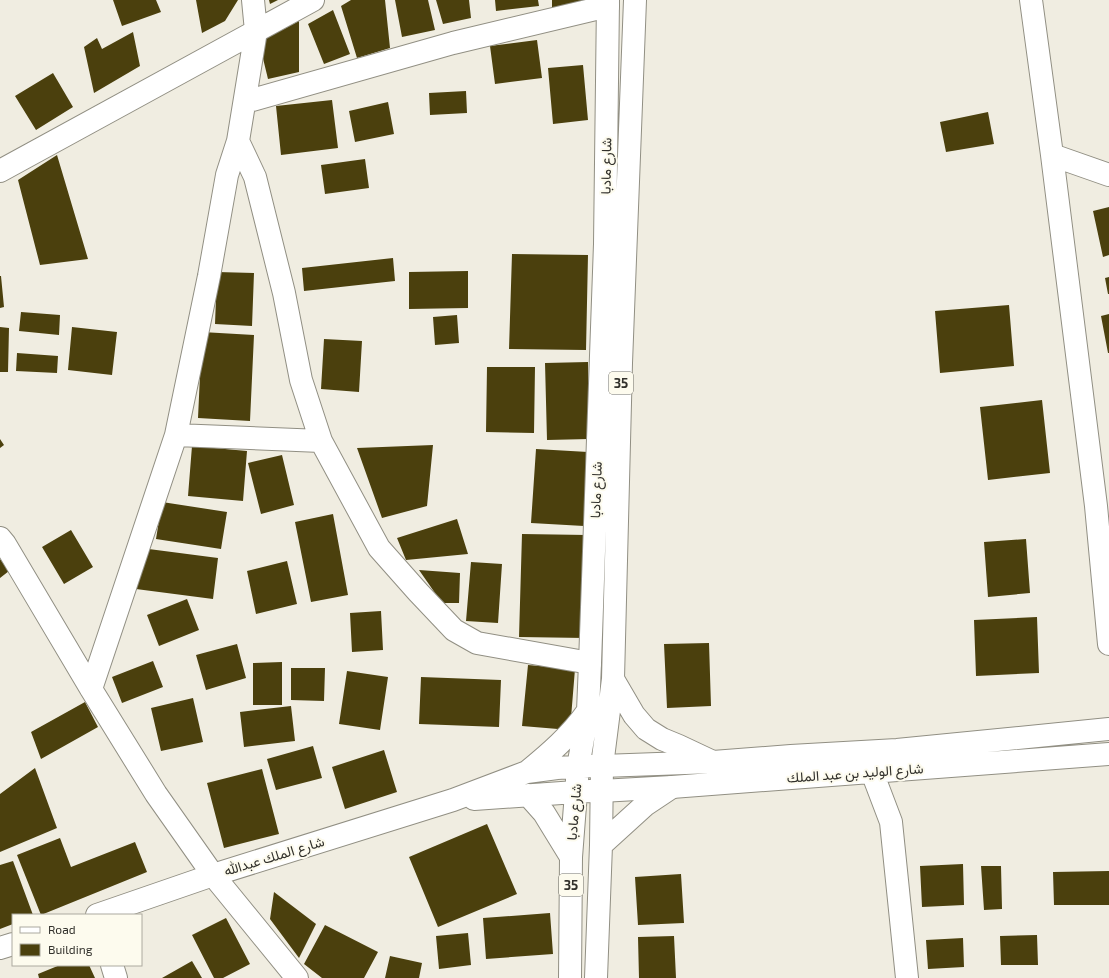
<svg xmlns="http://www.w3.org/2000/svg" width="1109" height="978" font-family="'Exo 2',Vazirmatn,sans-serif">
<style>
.building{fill:#4b400d}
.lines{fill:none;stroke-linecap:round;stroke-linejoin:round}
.minor-casing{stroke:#918f83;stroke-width:24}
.major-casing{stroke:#918f83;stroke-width:24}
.minor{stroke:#fff;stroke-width:22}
.major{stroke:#fff;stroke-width:22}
.labels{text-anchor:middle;stroke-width:4;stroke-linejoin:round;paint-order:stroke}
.shield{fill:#fdfbee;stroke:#6f6e66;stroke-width:1}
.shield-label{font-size:13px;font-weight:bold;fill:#32312c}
.street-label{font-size:14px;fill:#32312c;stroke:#fdfbee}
</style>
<rect width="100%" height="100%" fill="#f0ede1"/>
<path class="building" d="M113,0H156L161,12L122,26Z
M196,0H238L225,21L202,33Z
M269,0H278L270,4Z
M351,0H385L390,48L357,58L341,6Z
M395,0H428L435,30L402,37Z
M436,0H469L471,18L443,24Z
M495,0H538L539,6L496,11Z
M552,0H587V7L552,8Z
M333,10L350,54L324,64L308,24Z
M299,21V72L268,79L259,42Z
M133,32L140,66L94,93L84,47L97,38L102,49Z
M537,40L542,78L495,84L490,46Z
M583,65L588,120L553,124L548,68Z
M53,73L73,107L36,130L15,96Z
M466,91L467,113L430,115L429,93Z
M332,100L338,148L281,155L276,106Z
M388,102L394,134L355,142L349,111Z
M988,112L994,144L946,152L940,122Z
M57,155L88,259L40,265L18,180Z
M365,159L369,188L325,194L321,165Z
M1109,207V255L1103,257L1093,211Z
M512,254L588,255L586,350L509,349Z
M393,258L395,281L304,291L302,268Z
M468,271V308L409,309V272Z
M217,272L254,273L252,326L215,324Z
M0,276H1L4,307L0,308Z
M1109,277V294H1108L1105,278Z
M1009,305L1014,366L940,373L935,311Z
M21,312L60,315L59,335L19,331Z
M1109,314V353H1108L1101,316Z
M457,315L459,343L435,345L433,317Z
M0,327L9,328L8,372H0Z
M72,327L117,332L112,375L68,370Z
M202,332L254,335L250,421L198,418Z
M324,339L362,341L359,392L321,389Z
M17,353L58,356L57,373L16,371Z
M588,362L589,439L547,440L545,363Z
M487,367H535L534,433L486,432Z
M1042,400L1050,473L988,480L980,407Z
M0,439L4,445L0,448Z
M433,445L427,506L382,518L357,448Z
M192,446L247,451L243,501L188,496Z
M536,449L588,452L584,526L531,523Z
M282,455L294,505L261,514L248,463Z
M162,502L227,512L221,549L156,539Z
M333,514L348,595L311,602L295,522Z
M457,519L468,554L406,560L397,538Z
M71,530L93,567L64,584L42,547Z
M522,534L587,535L585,638L519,637Z
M1026,539L1030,593L988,597L984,542Z
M141,548L218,558L213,599L136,589Z
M0,559L9,571L0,578Z
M287,561L297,604L256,614L247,571Z
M471,562L502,564L498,623L466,621Z
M419,570L460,573L459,603H442Z
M187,599L199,630L159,646L147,615Z
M381,611L383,650L352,652L350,613Z
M1037,617L1039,673L976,676L974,620Z
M709,643L711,706L667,708L664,644Z
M237,644L246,678L206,690L196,655Z
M153,661L163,687L122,703L112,677Z
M282,662V705H253V663Z
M528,665L575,669L570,730L522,726Z
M291,668H325L324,701L291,700Z
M347,671L388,677L380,730L339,724Z
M421,677L501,680L499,727L419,724Z
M193,698L203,742L161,751L151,708Z
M85,702L98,727L41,759L31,732Z
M291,706L295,741L244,747L240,712Z
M313,746L322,778L276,790L267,759Z
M384,750L397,792L345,809L332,767Z
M35,768L57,828L0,852V794Z
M262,769L279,834L224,848L207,783Z
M487,824L517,894L438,927L409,857Z
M60,838L71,867L135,842L147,872L41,915L17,855Z
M13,861L33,915H13V924L0,929V865Z
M963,864L964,905L922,907L920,866Z
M981,866H1001L1002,909L984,910Z
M1109,871V905H1054L1053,872Z
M681,874L684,923L638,925L635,877Z
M274,892L316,924L299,958L270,919Z
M550,913L553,954L486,959L483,918Z
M226,918L250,964L223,978H214L192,935Z
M325,925L378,952L364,978H322L304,964Z
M468,933L471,965L439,969L436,936Z
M1037,935L1038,965H1001L1000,936Z
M674,936L676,978H639L638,937Z
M963,938L964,967L928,969L926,940Z
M390,956L422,963L419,978H385Z
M192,961L202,978H162Z
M60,965H89L95,978H39L38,974Z"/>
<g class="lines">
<defs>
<path id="minor" d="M1031,0L1052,155L1096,506L1109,644
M245,102L453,43L608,6
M238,141L255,177L284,293L301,380L321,441L379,548L418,592L454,630L477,643L590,663
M1052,155L1109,175
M0,171L313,0
M176,435L321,441
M0,538L5,544L91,689L156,794L213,875L297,978
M91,689L176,435L209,276L227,175L238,141L256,31L253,0
M602,766L713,762L791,756L897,750L1109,729
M872,772L891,822L907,978
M601,791L672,787L1109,754
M112,965L116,978"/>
<path id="major" d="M613,679L634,715L646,729L662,739L679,746L713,762
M527,772C549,754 571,735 587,712
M528,795L544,813L571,857
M474,799L590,791
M601,845L645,805L672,787
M97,915L213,875L453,800L527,772L557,768L592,766
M0,948L13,944
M570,978L571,857L578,767L588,711L590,663L605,244L608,0
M596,978L601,845L602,766L613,679L621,363L635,0"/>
</defs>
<use href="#minor" class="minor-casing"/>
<use href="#major" class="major-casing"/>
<use href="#minor" class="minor"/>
<use href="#major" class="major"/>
</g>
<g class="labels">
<g class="shield">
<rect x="609" y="372" width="24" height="22" rx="3"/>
<rect x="559" y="874" width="24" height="22" rx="3"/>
</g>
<g class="shield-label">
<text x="621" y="388">35</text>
<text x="571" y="890">35</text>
</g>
<g class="street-label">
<text transform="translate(606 166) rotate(-89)" y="5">شارع مادبا</text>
<text transform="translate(596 490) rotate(-88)" y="5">شارع مادبا</text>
<text transform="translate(855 773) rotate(-4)" y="5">شارع الوليد بن عبد الملك</text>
<text transform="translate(574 812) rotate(-85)" y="5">شارع مادبا</text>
<text transform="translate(274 856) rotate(-17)" y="5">شارع الملك عبدالله</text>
</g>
</g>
<rect x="12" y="914" width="130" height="52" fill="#fdfbee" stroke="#acaaa0"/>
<rect x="20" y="927" width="20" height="6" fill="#ffffff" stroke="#acaaa0"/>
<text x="48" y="934" font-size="12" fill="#32312c">Road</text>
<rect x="20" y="944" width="20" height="12" fill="#4b400d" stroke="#acaaa0"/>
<text x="48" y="954" font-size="12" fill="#32312c">Building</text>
</svg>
